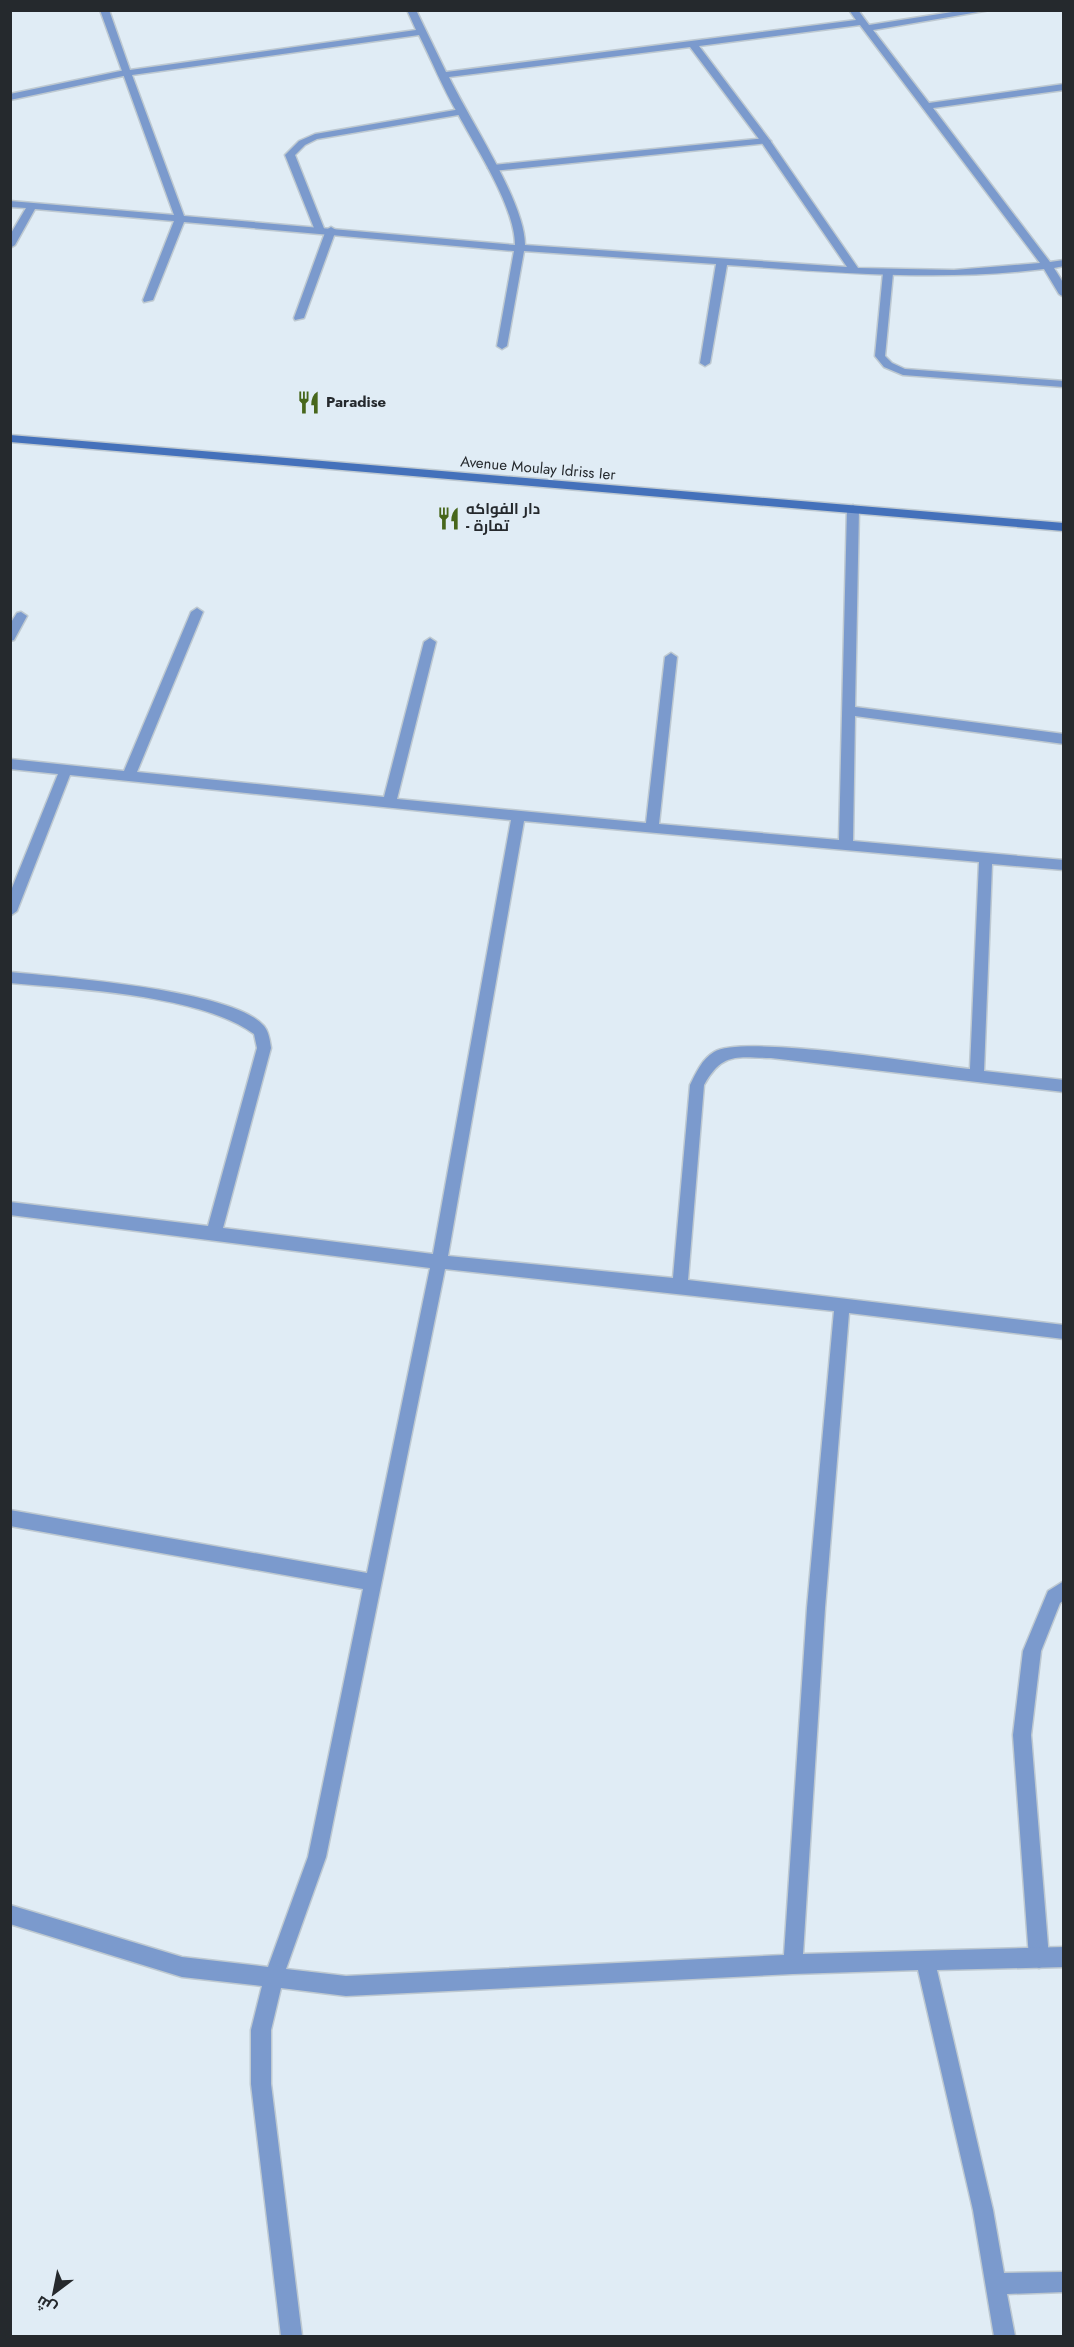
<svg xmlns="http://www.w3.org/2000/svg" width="1074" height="2347" font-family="Jost,Cairo,sans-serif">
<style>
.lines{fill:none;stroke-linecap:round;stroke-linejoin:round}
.lane-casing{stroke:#bec9d1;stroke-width:3}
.street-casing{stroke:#bec9d1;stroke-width:3}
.secondary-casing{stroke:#bec9d1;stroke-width:3}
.lane{fill:#7b9acd;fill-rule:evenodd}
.street{fill:#7b9acd;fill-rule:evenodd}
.secondary{fill:#4471bb;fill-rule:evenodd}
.labels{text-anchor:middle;stroke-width:5;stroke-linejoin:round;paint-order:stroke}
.far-poi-label{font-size:15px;font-weight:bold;fill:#25292d;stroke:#e0ecf5;text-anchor:start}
.far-street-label{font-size:15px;fill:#25292d;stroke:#e0ecf5}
</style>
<rect width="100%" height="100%" fill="#e0ecf5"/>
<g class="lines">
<defs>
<path id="lane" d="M125,70L130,73L128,75L10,100V94Z
M461,109L466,112L464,114L317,139L305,145L295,155L325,231L316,233L285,155L299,141L315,134Z
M766,138L771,141L769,143L493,171L488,168L493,165Z
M331,227L336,230L304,318L295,320L294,318L326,230Z
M888,270L893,273L885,356L892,363L905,369L1064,381V387L903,375L884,367L875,356L883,273Z
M21,612L27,616L14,640L10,641V624L17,613Z
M1064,1581V1600L1060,1603L1041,1651L1031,1735L1049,1958L1046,1965L1039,1968L1032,1965L1029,1958L1013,1735L1023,1651L1048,1591Z"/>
<path id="street" d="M100,10H109L130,70L416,30L407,10H416L446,72L856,20L849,10H858L869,25L965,10H990L873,30L929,103L1064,84V90L933,108L1050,262L1064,260V266L1054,268L1064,284V297L1059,294L1044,269C938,282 833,272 727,265L710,363L705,366L700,363L716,264L524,251L507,346L502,349L497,346L514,251L184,222L153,300L144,302L143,300L174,221L35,209L15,245L10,248V235L26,208L10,207V201L174,215ZM860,25L1040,263L954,270L858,268L769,139L699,46ZM419,35C432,61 443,89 458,114C476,148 515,207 515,245L184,216L132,75ZM690,47L762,143L847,267L525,245C525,202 469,119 449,77Z
M853,505L859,509L855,707L1064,734V744L855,716L853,841L1064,860V870L992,864L984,1071L1064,1080V1092L771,1058C737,1057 722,1052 704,1085L688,1280L1064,1325V1339L849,1313L825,1608L803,1954L1064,1947V1967L937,1970L993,2210L1004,2273L1064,2272V2292L1007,2294L1015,2336H994L973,2210L918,1970L793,1974L346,1996L281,1988L271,2030V2084L302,2336H281L251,2084V2030L262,1986L182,1977L10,1924V1905L182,1957L268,1967L308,1857L363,1589L10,1526V1510L367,1573L430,1268L10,1215V1202L208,1226L257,1048L254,1034C201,995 77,989 10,983V972C61,977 234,990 264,1026C269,1032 270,1041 271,1048L223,1228L433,1254L511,820L70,775L17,911L10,916V893L58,774L10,769V759L124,771L191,612L197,608L203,612L137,772L384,797L424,642L430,638L436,642L397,799L646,823L665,657L671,653L677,657L659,824L839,840L847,509ZM524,821L979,862L970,1069C925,1064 744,1034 714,1052C702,1059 696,1073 690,1085L673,1278L448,1256ZM445,1269L834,1311L807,1608L784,1955L346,1976L286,1969L326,1857Z"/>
<path id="secondary" d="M10,435L1064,523V531L10,442Z"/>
</defs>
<use href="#lane" class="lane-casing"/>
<use href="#street" class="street-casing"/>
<use href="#secondary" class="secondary-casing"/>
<use href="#lane" class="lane"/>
<use href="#street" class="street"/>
<use href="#secondary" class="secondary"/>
</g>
<defs>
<symbol id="restaurant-bare" viewBox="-9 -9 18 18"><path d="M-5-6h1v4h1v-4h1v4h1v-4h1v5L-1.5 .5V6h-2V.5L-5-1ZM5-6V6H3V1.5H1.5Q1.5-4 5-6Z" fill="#47661b" stroke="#e0ecf5" stroke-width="2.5" paint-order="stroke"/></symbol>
</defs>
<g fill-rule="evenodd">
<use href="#restaurant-bare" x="292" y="386" width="33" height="33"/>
<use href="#restaurant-bare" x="432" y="502" width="33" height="33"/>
</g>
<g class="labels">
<g class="far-poi-label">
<text x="326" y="407">Paradise</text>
<text x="466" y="514">دار الفواكه<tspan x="466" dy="17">- تمارة</tspan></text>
</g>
<g class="far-street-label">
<text transform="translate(538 468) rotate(5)" y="5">Avenue Moulay Idriss Ier</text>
</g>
</g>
<rect width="1074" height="2347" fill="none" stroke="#25292d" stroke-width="24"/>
<g transform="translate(54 2293) rotate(212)" stroke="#e0ecf5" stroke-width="4.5" paint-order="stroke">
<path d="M0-4.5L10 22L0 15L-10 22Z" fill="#25292d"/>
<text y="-9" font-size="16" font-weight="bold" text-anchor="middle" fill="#25292d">ش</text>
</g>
</svg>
